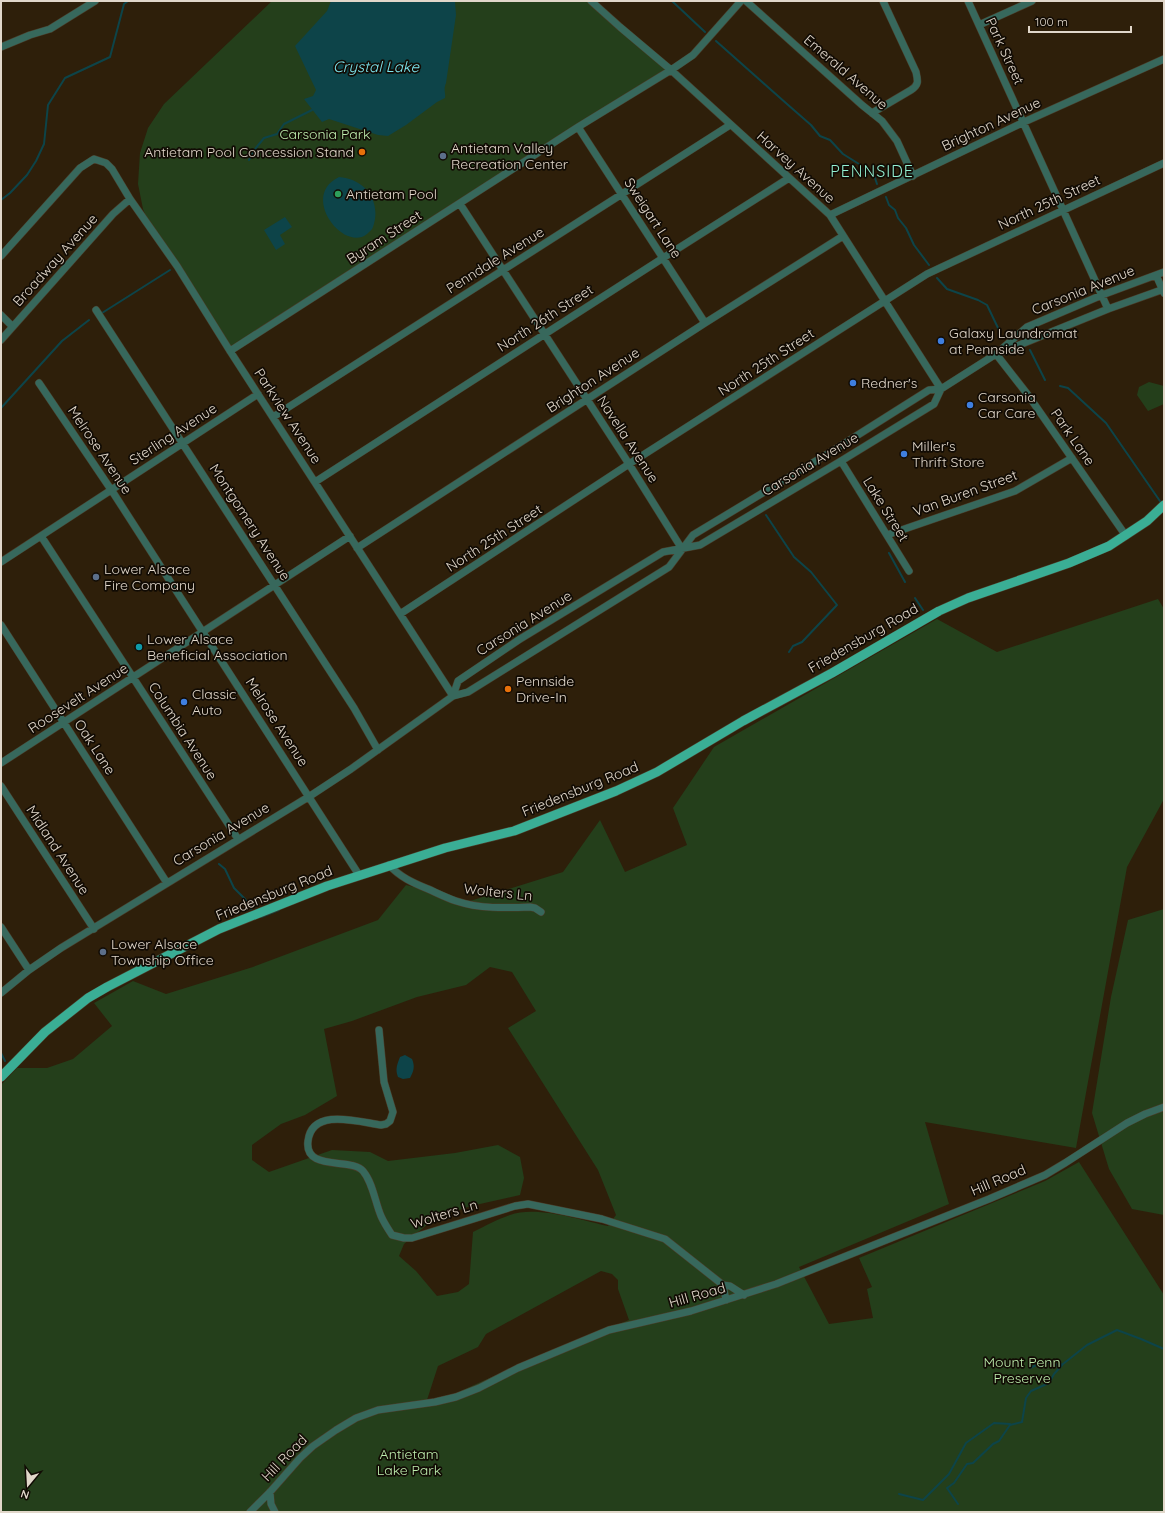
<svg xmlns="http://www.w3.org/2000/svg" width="1165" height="1513" font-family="Quicksand,sans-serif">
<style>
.green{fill:#243f1b;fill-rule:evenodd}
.water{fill:#0d4449}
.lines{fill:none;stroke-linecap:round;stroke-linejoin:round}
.stream{stroke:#0d4449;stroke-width:2}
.minor-casing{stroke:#4b3c29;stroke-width:8}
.major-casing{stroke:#4b3c29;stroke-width:10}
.minor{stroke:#37685c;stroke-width:7}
.major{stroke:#3aae95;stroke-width:9}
.food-dot{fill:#e8710a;stroke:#110b04;stroke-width:1.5}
.service-dot{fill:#5c6f8a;stroke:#110b04;stroke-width:1.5}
.leisure-dot{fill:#2e9e5b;stroke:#110b04;stroke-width:1.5}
.shop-dot{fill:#3f7fe0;stroke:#110b04;stroke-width:1.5}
.culture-dot{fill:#0f9aa8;stroke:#110b04;stroke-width:1.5}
.labels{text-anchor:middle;stroke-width:3.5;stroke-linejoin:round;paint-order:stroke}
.street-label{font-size:14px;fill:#e1d7ca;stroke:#110b04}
.park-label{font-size:14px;fill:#beeeae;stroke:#110b04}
.poi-label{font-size:14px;fill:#e1d7ca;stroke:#110b04;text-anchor:start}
.water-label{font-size:15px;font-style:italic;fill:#7de6f0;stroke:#110b04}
.quarter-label{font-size:16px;letter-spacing:1px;fill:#94f1d2;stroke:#110b04}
</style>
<rect width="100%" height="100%" fill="#2e1f0a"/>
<path class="green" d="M272,1H591L671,70L230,351L151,229L143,209L138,184L140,153L148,128L164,104Z
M1149,382L1164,386V404L1148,411L1137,395L1139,387Z
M1158,599L1164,609V799L1127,867L1076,1148L925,1122L949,1204L799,1267L829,1324L873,1318L867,1289L872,1287L859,1258L1045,1181L1079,1162L1164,1295V1512H1V1085L17,1068H47L73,1059L112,1026L94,1003L133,981L166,994L253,967L378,920L406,885L470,901L563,872L600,820L625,872L687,845L673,808L714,747L937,619L997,652ZM490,967L512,972L536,1011L508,1028L598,1170L616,1215L608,1226C581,1220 536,1205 510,1215C498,1219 485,1226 473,1232L469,1284L458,1292L437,1296L416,1271L399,1256L404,1244L435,1218L471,1206L520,1195L524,1178L520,1157L498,1145L455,1153L388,1161L370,1152L332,1150L269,1172L252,1160V1145L281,1124L305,1115L337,1096L324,1029L352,1021L417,997L466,985ZM601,1271L612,1274L618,1280V1289L629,1320L545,1353L454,1394L427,1400L438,1366L478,1347L486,1334Z
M1164,909V1215L1132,1209L1109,1169L1092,1113L1111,997L1128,920Z"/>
<path class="water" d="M331,1H455L456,15L446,83C443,90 446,93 445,98L437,102L406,125L388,136L378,135L329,119L322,122L304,99L313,96L316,90L295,46L327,11Z
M339,177C365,179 382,201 373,227C372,230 370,231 367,234C344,253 299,196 339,177Z
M285,217L292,227L280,235L285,244L276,250L264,230Z
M405,1055L412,1059C415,1066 414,1071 410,1078L403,1079L398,1077C395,1069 397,1065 400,1057Z"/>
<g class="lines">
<path class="stream" d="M672,1L705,32
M716,41L787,104L811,125L820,136L830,140L843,154L859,164L863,171L874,175L877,184
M249,160L255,149L264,138L277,134L284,124L312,110
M886,197L889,205L895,210L898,218L906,228L914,245L929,265
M1,200L10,193L27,175L36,161L44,144L48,105L65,78L110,57L124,4L128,1
M937,278L947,289L978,300L987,305L999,330
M102,313L170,270
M1030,350L1045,380
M1060,386L1068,388L1106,423L1162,504
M1,408L62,341L89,320
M766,515L794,557L811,572L837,605L802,642L793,646L789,652
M889,553L905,582
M915,598L923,610
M219,864L225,869L234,888L245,899L251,909
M261,917L279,910
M1,1053L5,1061
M1030,1368L1045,1361L1054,1365L1063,1364
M899,1494L923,1500L949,1474L966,1443L994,1423L1010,1424
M958,1504L947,1488L954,1483L967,1464L973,1463L993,1444L999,1441L1010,1425L1022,1422L1026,1398L1031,1391L1049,1383L1054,1374L1063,1364L1087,1345L1117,1330L1141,1339L1164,1349"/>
<defs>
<path id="minor" d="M591,1L620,27L671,70L830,215L941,389
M746,1L862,105L882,121L897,141L913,176
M968,1L1108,309
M979,25L1032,1
M1,47L30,35L50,29L95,1
M872,113L911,90C919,85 918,81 916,72L883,1
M578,127L705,323
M460,204L629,464L682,549
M830,215L1024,122L1164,59
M1,256L80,168L94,159L106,163L112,169L130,199L177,266L230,351L453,696
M1156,275L1164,293
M96,310L354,708L378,750
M1,315L12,326
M1,340L113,214L130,199
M230,351L578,127L671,70L693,55L741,1
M1002,352L1108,309L1164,289
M996,354L1028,395L1126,536
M39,383L114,494L359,875
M273,417L730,125
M841,461L909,571
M315,482L663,258L789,178
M887,535L1015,491L1072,458
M41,536L238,839
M357,548L705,323L843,236
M1,562L258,394
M400,614L629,464L927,274L1164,163
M1,625L167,883
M453,696L458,681L520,639L663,552L700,545L710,539L841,461L934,404L941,389
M1,763L350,536
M1,786L94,929
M389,865C400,877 413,883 428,889C437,893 447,898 456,901C480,909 505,908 530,907L535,908L541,912
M1,927L29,970
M1,993L29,970L61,948L310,796L351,769L453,696L468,692L669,567L693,535L834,450L929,390L941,389L996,354L1027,327L1102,295L1164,272
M379,1030L384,1082L393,1112L390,1121L386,1124L381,1125C359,1122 312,1107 308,1141C304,1172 352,1157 363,1171C373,1183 375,1202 381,1216C384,1223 388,1229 392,1235L404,1238H412L515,1206L528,1204L602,1219L665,1239L723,1285L726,1300
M723,1285L730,1286L744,1295
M270,1492L271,1504L275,1512
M250,1512L270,1492L300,1458L313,1446L336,1430L356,1418L378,1410L435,1402L456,1397L479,1388L518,1368L609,1330L691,1311L776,1284L989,1199L1045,1175L1065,1163L1127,1123L1145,1114L1164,1107"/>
<path id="major" d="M1,1077L45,1032L88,998L107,987L219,929L327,886L445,848L514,831L616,791L657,772L743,721L832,673L939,611L968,598L1069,563L1109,546L1147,521L1164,505"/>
</defs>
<use href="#minor" class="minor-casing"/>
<use href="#major" class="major-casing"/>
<use href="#minor" class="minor"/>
<use href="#major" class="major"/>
</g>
<g class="food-dot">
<circle cx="362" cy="152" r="4"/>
<circle cx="508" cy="689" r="4"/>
</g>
<g class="service-dot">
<circle cx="443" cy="156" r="4"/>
<circle cx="96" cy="577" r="4"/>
<circle cx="103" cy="952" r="4"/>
</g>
<circle class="leisure-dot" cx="338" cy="194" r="4"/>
<g class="shop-dot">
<circle cx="941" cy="341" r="4"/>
<circle cx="853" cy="383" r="4"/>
<circle cx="970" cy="405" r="4"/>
<circle cx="904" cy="454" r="4"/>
<circle cx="184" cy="702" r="4"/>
</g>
<circle class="culture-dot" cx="139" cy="647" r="4"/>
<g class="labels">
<g class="street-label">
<text transform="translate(1005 51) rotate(65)" y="5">Park Street</text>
<text transform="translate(846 72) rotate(41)" y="5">Emerald Avenue</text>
<text transform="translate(991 124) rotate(-25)" y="5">Brighton Avenue</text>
<text transform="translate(796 167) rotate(42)" y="5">Harvey Avenue</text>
<text transform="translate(1049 202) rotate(-25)" y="5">North 25th Street</text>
<text transform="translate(653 218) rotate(57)" y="5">Sweigart Lane</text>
<text transform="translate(384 237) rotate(-33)" y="5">Byram Street</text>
<text transform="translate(55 260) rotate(-48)" y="5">Broadway Avenue</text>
<text transform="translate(495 260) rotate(-32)" y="5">Penndale Avenue</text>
<text transform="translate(1083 290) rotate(-22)" y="5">Carsonia Avenue</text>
<text transform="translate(545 318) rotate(-33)" y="5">North 26th Street</text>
<text transform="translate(766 362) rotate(-33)" y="5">North 25th Street</text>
<text transform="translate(593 380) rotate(-33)" y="5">Brighton Avenue</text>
<text transform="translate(288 416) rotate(57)" y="5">Parkview Avenue</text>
<text transform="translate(173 434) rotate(-33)" y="5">Sterling Avenue</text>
<text transform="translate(1073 437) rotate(55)" y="5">Park Lane</text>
<text transform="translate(628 439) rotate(57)" y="5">Navella Avenue</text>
<text transform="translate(100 450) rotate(56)" y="5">Melrose Avenue</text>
<text transform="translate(810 464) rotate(-31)" y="5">Carsonia Avenue</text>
<text transform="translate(965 493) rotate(-20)" y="5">Van Buren Street</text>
<text transform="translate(886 509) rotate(58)" y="5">Lake Street</text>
<text transform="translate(250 522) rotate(57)" y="5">Montgomery Avenue</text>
<text transform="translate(494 538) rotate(-33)" y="5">North 25th Street</text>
<text transform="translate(524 623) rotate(-32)" y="5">Carsonia Avenue</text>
<text transform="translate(863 638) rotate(-30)" y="5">Friedensburg Road</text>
<text transform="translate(78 698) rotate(-33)" y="5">Roosevelt Avenue</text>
<text transform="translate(277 722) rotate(57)" y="5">Melrose Avenue</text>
<text transform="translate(183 731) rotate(57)" y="5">Columbia Avenue</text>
<text transform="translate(95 747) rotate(57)" y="5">Oak Lane</text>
<text transform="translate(580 789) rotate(-22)" y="5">Friedensburg Road</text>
<text transform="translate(221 834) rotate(-31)" y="5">Carsonia Avenue</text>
<text transform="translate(58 850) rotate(57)" y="5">Midland Avenue</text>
<text transform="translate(498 892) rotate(6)" y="5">Wolters Ln</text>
<text transform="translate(274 893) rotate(-22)" y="5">Friedensburg Road</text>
<text transform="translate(998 1180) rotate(-23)" y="5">Hill Road</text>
<text transform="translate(444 1214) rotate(-17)" y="5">Wolters Ln</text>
<text transform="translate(697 1295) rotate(-16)" y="5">Hill Road</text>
<text transform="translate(284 1458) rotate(-46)" y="5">Hill Road</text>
</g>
<g class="park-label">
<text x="325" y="139">Carsonia Park</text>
<text x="1022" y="1367">Mount Penn<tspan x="1022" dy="16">Preserve</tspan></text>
<text x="409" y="1459">Antietam<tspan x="409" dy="16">Lake Park</tspan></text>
</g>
<g class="poi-label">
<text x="451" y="153">Antietam Valley<tspan x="451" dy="16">Recreation Center</tspan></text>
<text x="354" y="157" text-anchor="end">Antietam Pool Concession Stand</text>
<text x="346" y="199">Antietam Pool</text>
<text x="949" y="338">Galaxy Laundromat<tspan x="949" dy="16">at Pennside</tspan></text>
<text x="861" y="388">Redner's</text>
<text x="978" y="402">Carsonia<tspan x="978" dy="16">Car Care</tspan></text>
<text x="912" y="451">Miller's<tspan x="912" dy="16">Thrift Store</tspan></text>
<text x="104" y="574">Lower Alsace<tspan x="104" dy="16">Fire Company</tspan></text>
<text x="147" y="644">Lower Alsace<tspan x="147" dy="16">Beneficial Association</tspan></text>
<text x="516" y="686">Pennside<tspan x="516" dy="16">Drive-In</tspan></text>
<text x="192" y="699">Classic<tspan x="192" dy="16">Auto</tspan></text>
<text x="111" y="949">Lower Alsace<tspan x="111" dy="16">Township Office</tspan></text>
</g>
<g class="water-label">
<text x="376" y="72">Crystal Lake</text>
</g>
<g class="quarter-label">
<text x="872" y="177">PENNSIDE</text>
</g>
</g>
<rect width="1165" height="1513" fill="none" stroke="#e1d7ca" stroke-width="4"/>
<g transform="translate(28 1485) rotate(198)" stroke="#110b04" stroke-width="3" paint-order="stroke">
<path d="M0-3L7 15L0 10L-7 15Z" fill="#e1d7ca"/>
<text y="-6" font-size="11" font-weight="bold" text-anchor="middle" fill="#e1d7ca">N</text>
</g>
<path d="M1029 26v6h102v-6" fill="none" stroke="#e1d7ca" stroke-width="2"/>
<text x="1035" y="26" font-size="12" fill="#e1d7ca" stroke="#110b04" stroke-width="3" paint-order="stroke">100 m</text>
</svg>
